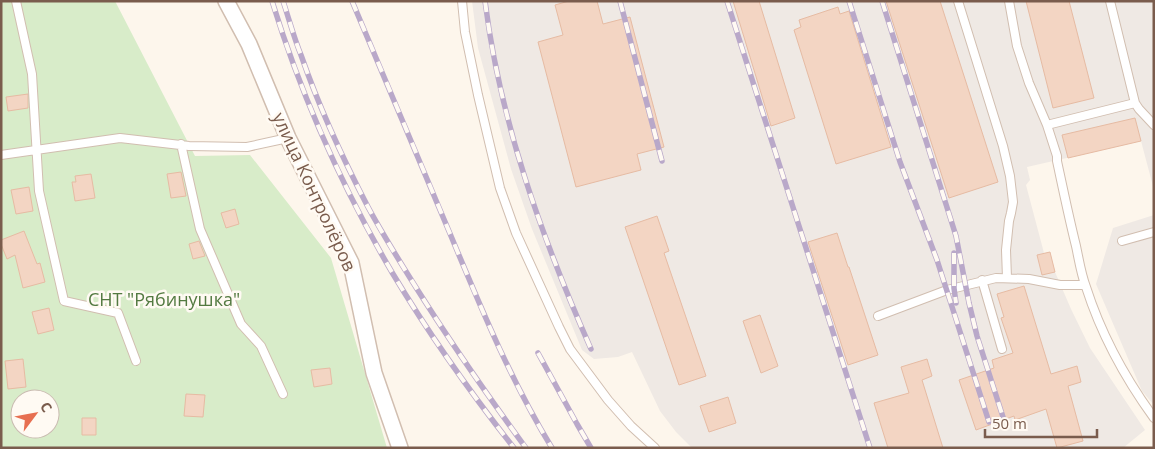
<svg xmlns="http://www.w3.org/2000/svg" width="1155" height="449" font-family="'Open Sans',sans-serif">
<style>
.industrial{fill:#efe9e4}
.green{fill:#d8ecc9;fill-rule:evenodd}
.building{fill:#f3d5c3;stroke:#e6bba3}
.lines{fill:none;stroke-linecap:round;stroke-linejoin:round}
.lane-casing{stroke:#d1beb0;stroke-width:10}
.street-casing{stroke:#d1beb0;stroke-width:18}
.lane{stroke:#fff;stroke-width:8}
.street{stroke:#fff;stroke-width:15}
.rail-casing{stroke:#b9a8c9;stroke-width:5.5}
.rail{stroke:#fffaf3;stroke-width:4;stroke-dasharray:11;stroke-linecap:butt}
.labels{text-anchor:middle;stroke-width:5;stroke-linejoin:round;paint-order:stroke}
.street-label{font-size:18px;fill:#7a5c4d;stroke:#fffaf3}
.park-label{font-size:18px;fill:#537a41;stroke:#fffaf3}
</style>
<rect width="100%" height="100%" fill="#fdf6ec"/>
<path class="industrial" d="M472,1H1154V190L1141,141L1027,167L1030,180L1026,185L1044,253L1050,252L1055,272L1071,309L1090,348L1145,430L1123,448H692L676,432L660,411L632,352L618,357L594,359L582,350L532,229L511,169L478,48Z
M1154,215V405L1142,391L1096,284L1113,228Z"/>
<path class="green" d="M1,1H115L195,156L250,155L331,258L387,448H1ZM20,399H50V429H20Z"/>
<path class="building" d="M569,1H597L603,24L630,17L664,147L637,154L641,170L576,187L538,42L563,35L555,5Z
M733,1H759L795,118L771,126Z
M886,1H940L998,182L949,198Z
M1026,1H1069L1094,98L1053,108Z
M838,7L840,14L849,11L891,147L836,164L794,30L801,27L799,20Z
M28,94V108L8,111L6,97Z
M1135,118L1141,141L1068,158L1062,135Z
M181,172L186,196L171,198L167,174Z
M91,174L95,198L75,201L72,182H76L75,176Z
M29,187L33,211L16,214L11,190Z
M235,209L239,224L226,228L221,213Z
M657,216L669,251L664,253L706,376L679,385L625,227Z
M24,231L37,264L40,263L45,282L23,288L15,255L7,259L1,244V240Z
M837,233L848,267H849L878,355L848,365L808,242Z
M199,241L205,256L193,259L189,244Z
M1050,252L1055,272L1042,275L1037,255Z
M1024,286L1051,374L1077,366L1081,382L1068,386L1083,441L1057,448L1046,409L1015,420L1014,416L976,430L959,380L994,368L992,360L1013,353L1001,318L1004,317L997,294Z
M49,308L54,330L38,334L32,312Z
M760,315L778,366L761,373L743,321Z
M23,359L26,387L8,389L5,361Z
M927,359L932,376L922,380L943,448H888L874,403L909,393L901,367Z
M330,368L332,384L314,387L311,370Z
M186,394L205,395L203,417L184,416Z
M728,397L736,423L709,432L700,406Z
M82,418H96V435H82Z"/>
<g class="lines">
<defs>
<path id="lane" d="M16,1L32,74L39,191L64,301L118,313L136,361
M462,1L465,32L478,95L500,188L516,233L559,327L570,349L608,400L631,426L655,448
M958,1L1003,146L1010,176L1013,202L1011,213L1009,221L1006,250L1007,278
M1009,1L1017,46L1029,83L1047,125L1057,156V161C1063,189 1069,218 1076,246C1079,260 1081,274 1086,287C1101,334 1125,378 1154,418
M1110,1L1135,103L1139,109L1154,125
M1047,125L1135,103
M181,144L200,229L241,324L261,346L283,394
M1,155L120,138L189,146L247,147L288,138
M1122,241L1154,232
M982,280L1002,349
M878,316L947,290L996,278L1029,279L1060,285H1085"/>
<path id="street" d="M226,1L249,44L288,138L351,263L374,373L400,448"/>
</defs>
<use href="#lane" class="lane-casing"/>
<use href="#street" class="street-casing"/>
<use href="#lane" class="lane"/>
<use href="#street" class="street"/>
<defs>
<path id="rail" d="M272,1C301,95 343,189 393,274C429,334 470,392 514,448
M283,1C289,19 294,38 301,55C319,107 343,159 368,207C383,235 400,262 417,289C451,343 488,396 526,448
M352,1C385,79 418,157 451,236C481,308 511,381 552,448
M485,1C500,122 542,238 591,349
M620,1L662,161
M727,1L870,448
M849,1L900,162L937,260L989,422
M882,1L956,236L969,303L977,336L1003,417
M954,253V288L956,303
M538,353L577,424L591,448"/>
</defs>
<use href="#rail" class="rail-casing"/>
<use href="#rail" class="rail"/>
</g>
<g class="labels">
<g class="street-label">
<text transform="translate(314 192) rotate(65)" y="6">улица Контролёров</text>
</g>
<g class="park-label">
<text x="164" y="306">СНТ "Рябинушка"</text>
</g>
</g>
<rect width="1155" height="449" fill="none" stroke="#7a5c4d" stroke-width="5"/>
<g transform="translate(35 414) rotate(58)"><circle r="24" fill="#fffaf3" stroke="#cabbb1"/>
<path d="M0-4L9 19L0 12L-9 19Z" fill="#e76f51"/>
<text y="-8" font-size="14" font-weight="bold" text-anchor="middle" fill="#7a5c4d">С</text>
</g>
<path d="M985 429v8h112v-8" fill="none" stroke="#7a5c4d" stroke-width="2.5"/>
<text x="992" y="429" font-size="15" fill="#7a5c4d" stroke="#fffaf3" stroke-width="4" paint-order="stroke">50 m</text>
</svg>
